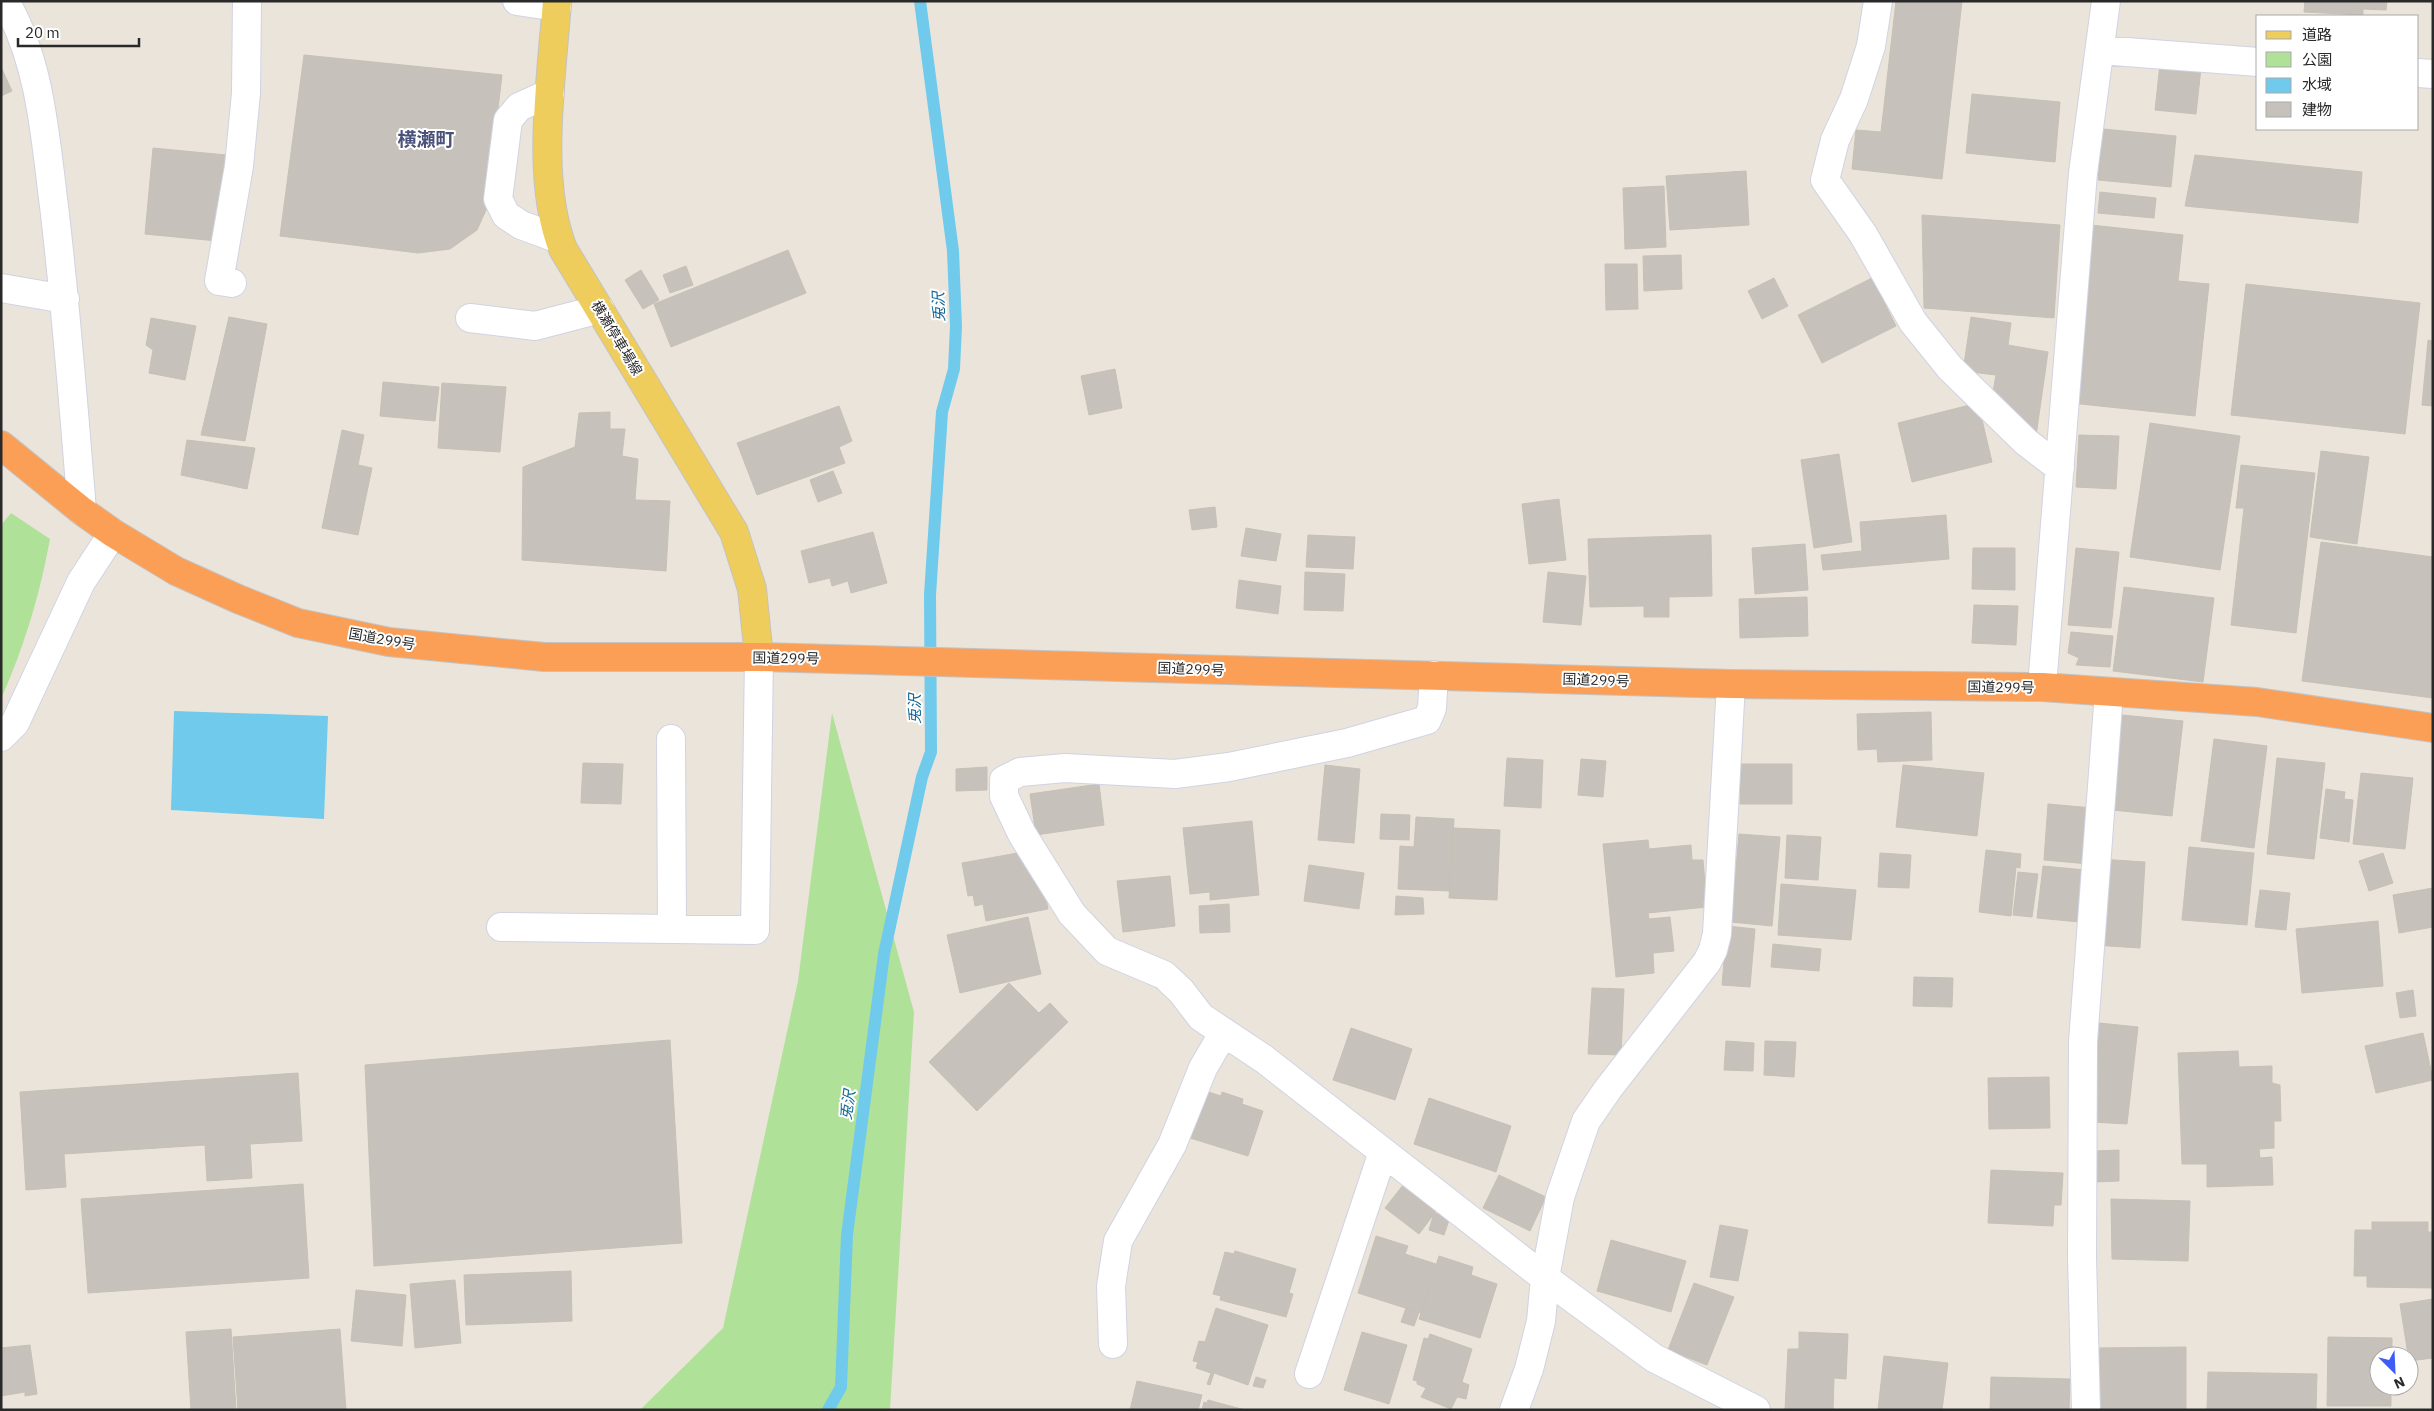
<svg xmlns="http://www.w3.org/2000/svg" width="2434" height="1411" font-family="'IBM Plex Sans','Noto Sans JP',sans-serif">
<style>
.green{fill:#b0e198}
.water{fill:#6fcaec}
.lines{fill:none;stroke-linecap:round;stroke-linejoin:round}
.stream{stroke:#6fcaec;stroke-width:12}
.building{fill:#c6c1ba;stroke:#c6c0b5}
.minor-casing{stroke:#d0d3e2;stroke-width:30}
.major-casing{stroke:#c3c3c3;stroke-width:30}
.highway-casing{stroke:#c3c3c3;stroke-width:30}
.minor{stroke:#fff;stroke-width:28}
.major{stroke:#eecd5d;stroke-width:28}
.highway{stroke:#fb9f56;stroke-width:28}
.labels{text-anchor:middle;stroke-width:4;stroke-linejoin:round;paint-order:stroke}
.street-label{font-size:14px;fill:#292929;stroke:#fff}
.water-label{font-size:15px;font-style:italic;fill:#0f6796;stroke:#fff}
.district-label{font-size:19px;font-weight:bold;fill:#4a5279;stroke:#fff}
</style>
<rect width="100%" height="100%" fill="#ebe4db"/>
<path class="green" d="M11,513L50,539C40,595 24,647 1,699V525Z
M832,713L914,1012L890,1410H640L723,1328L798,981Z"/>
<path class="water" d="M174,711L328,716L324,819L171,810Z"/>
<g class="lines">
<path class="stream" d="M828,1410L841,1387L847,1235L884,954L922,777L931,752L930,595L942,412L954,369L956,326L953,251L920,1"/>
</g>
<path class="building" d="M1896,1H1962L1942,179L1852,169L1856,130L1881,132Z
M2305,1H2387L2386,10L2363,9V15L2304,12Z
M304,55L502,75L486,210L477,230L450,249L418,253L280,236Z
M2160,64L2201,68L2196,114L2155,110Z
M1,67L12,91L1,96Z
M1972,94L2060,102L2055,162L1966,153Z
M2103,129L2176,136L2171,187L2098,180Z
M153,148L226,155L217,241L145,234Z
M2195,155L2362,172L2358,223L2185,206Z
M1746,171L1749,225L1670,230L1666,176Z
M1664,186L1666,247L1625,249L1623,188Z
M2100,192L2156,198L2154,218L2098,213Z
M1922,215L2060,225L2054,318L1924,308Z
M2091,225L2183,235L2178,281L2209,284L2195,416L2071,403Z
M788,250L806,293L671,347L654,304Z
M1681,255L1682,289L1644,291L1643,256Z
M1605,264H1637L1638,309L1606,310Z
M686,266L693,285L670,293L663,275Z
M641,270L659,300L643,309L625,280Z
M1774,278L1788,306L1762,319L1748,291Z
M1872,278L1896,326L1822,363L1798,315Z
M2246,284L2420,303L2405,434L2231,415Z
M229,317L267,324L245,441L201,435Z
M1971,317L2011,323L2008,345L2048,352L2035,443L1993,392L1996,375L1963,371Z
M151,318L196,326L185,380L149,373L153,350L146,345Z
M2428,340L2433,341V406L2422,405Z
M1115,369L1122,408L1089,415L1081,376Z
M383,382L439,387L435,421L380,416Z
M442,383L506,387L500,452L438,448Z
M1978,403L1992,462L1912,482L1898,423Z
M839,406L852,441L839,447L845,463L757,495L737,443Z
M610,412V429H625L622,456L638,459L635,500L670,501L666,571L522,560L523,467L575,447L579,413Z
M2150,423L2240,436L2220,570L2130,557Z
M342,430L364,435L358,465L372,468L358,535L322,528Z
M2079,435L2119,436L2116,489L2076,487Z
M187,440L255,448L247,489L181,475Z
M2321,451L2369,457L2357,544L2310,537Z
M1839,454L1852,542L1814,548L1801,460Z
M2241,465L2315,473L2296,633L2231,625L2244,508H2236Z
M833,471L842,493L818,502L810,480Z
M1559,499L1566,560L1529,564L1522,504Z
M1215,507L1217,527L1192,530L1189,510Z
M1946,515L1949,559L1823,570L1821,555L1862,551L1860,522Z
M1246,528L1281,534L1276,561L1241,556Z
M873,532L887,583L851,593L848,581L832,586L830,578L809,583L801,551Z
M1308,535L1355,537L1353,569L1306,567Z
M1711,535L1712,596L1669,597V617H1644V606L1590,607L1588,539Z
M2321,542L2433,557V698L2302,681Z
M1805,544L1808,590L1755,594L1752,548Z
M1973,548H2015V590L1972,589Z
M2076,548L2119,552L2111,628L2068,625Z
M1305,572L1345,574L1343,611L1304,610Z
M1548,572L1586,576L1581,625L1543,622Z
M1239,580L1281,586L1278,614L1236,608Z
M2124,587L2214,598L2203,682L2113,671Z
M1807,597L1808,636L1740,638L1739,599Z
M1974,605L2018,606L2016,645L1972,643Z
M2071,632L2113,636L2110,667L2076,665L2079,658L2068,653Z
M1931,712L1932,760L1878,762L1877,749L1858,750L1857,714Z
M2122,715L2183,721L2172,816L2112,810Z
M2214,739L2267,746L2254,848L2201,841Z
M1507,758L1543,760L1541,808L1504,806Z
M2277,758L2325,763L2314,859L2267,854Z
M1581,759L1606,761L1603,797L1578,795Z
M583,763L623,764L621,804L581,803Z
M1741,764H1792V804H1740Z
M1325,765L1360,769L1354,843L1318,840Z
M1903,765L1984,773L1977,836L1896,827Z
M987,767V790L956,791V769Z
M2361,773L2413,778L2405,849L2353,844Z
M1099,784L1104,825L1036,835L1030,794Z
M2326,789L2345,792L2344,799L2353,800L2349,842L2320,838Z
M2048,804L2093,808L2089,864L2044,860Z
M1381,814L1410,815L1409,840L1380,839Z
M1416,817L1454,819L1450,891L1398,889L1400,846L1414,847Z
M1252,821L1259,895L1210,900V892L1190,894L1183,828Z
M1453,828L1500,830L1497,900L1449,898Z
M1739,834L1780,837L1772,926L1731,922Z
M1787,835L1821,837L1818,880L1785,878Z
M1648,840L1649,849L1691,845L1692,860H1703L1707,907L1648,913L1649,919L1670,917L1674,951L1653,953L1654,973L1616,977L1603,844Z
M2189,847L2254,853L2247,925L2182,920Z
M1986,850L2021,854L2020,868L2016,867L2011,916L1979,912Z
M1023,852L1040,869L1048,909L986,921L983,904L975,906L973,895L968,896L962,863Z
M1880,853L1911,855L1909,888L1878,887Z
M2383,853L2393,883L2369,891L2359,861Z
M2099,859L2145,862L2140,948L2093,945Z
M1309,865L1364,873L1359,909L1304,901Z
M2043,866L2085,870L2080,922L2037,918Z
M2018,872L2038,874L2032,917L2013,915Z
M1170,876L1175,926L1123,932L1117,881Z
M1781,884L1856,890L1851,940L1778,935Z
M2433,888V927L2399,933L2393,895Z
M2260,890L2290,893L2286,930L2255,927Z
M1396,896L1423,898L1424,914L1395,915Z
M1229,904L1230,932L1200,933L1199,906Z
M1028,917L1041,974L960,993L947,935Z
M2378,921L2383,986L2302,993L2296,929Z
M1727,926L1755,929L1750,987L1722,985Z
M1773,944L1821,949L1819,971L1771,967Z
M1914,977L1953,978L1952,1007L1913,1006Z
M1009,983L1039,1013L1050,1003L1068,1022L977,1111L929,1062Z
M1592,988L1624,989L1621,1055L1588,1054Z
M2413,990L2416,1016L2400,1018L2396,993Z
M2099,1023L2138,1027L2127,1124L2092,1122Z
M1351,1028L1412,1049L1395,1100L1333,1080Z
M2423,1033L2433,1080L2376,1093L2365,1046Z
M670,1040L682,1243L374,1266L365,1065Z
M1726,1041L1754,1043L1753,1071L1724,1070Z
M1765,1041L1796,1042L1794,1077L1764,1075Z
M2238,1051L2239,1067L2272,1066V1083L2280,1085L2281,1121H2274V1148L2259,1149L2260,1158L2272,1157L2273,1185L2207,1187V1164H2182L2178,1053Z
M298,1073L302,1141L250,1144L252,1178L207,1181L205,1145L64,1154L66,1187L26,1190L20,1092Z
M2049,1077L2050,1128L1989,1129L1988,1078Z
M1202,1090L1221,1096L1222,1092L1243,1099L1242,1104L1263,1111L1248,1156L1187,1137Z
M1429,1098L1511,1126L1496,1172L1414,1144Z
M2119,1150V1181L2095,1182V1151Z
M1991,1170L2063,1173L2061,1205H2054L2053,1226L1988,1223Z
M1499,1175L1546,1197L1530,1231L1483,1208Z
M1407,1180L1440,1206L1419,1234L1385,1208Z
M303,1184L309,1278L88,1293L81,1199Z
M2111,1199L2190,1201L2188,1261L2112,1259Z
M1434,1213L1450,1217L1444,1235L1429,1230Z
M2372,1222H2428V1232H2433V1288L2367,1287V1276H2354L2355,1230H2372Z
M1720,1225L1748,1230L1738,1281L1710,1277Z
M1376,1236L1408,1246L1405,1254L1436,1264L1421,1313L1358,1293Z
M1611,1240L1686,1261L1671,1312L1597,1291Z
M1235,1251L1296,1269L1289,1293L1293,1294L1286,1317L1220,1300L1221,1296L1213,1294L1225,1252L1234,1254Z
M1439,1256L1473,1267L1471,1275L1497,1284L1480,1338L1419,1319Z
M571,1271L572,1321L466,1325L464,1275Z
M455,1280L461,1343L415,1348L410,1284Z
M1694,1283L1734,1297L1707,1365L1668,1350Z
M356,1290L406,1295L402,1346L351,1341Z
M2433,1299V1358L2409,1361L2400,1304Z
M1216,1308L1268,1325L1248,1385L1214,1373L1210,1385L1207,1384L1211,1373L1196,1368L1198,1362L1193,1361L1199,1341L1205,1342Z
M1406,1308L1419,1312L1414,1326L1401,1322Z
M231,1329L236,1410H191L186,1332Z
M340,1329L346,1410H238L233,1337Z
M1362,1332L1407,1345L1389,1404L1344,1390Z
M1799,1332L1848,1334L1846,1379L1834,1378L1833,1410H1785L1788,1349H1799Z
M1430,1334L1472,1349L1462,1382L1469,1385L1466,1399L1457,1397L1451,1409L1421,1397L1426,1388L1417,1384V1381L1413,1380L1424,1338L1428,1339Z
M2328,1337L2392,1338V1356H2379V1386H2391V1406H2327Z
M30,1345L37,1394L25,1396V1392L1,1396V1348Z
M2186,1347V1410H2095L2096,1348Z
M1884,1356L1948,1363L1942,1410H1878Z
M2208,1372L2317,1374L2316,1410H2207Z
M1256,1377L1266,1380L1263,1388L1253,1386Z
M1991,1377L2070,1379L2069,1410H1990Z
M1137,1381L1202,1395L1198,1410H1130Z
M1208,1400L1245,1410H1202L1204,1402L1207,1403Z"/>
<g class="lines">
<defs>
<path id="minor" d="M5,1C41,63 45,137 54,206C66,307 74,409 82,511
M517,1L557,7
M1878,1L1871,46L1854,99L1835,140L1825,180L1863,234L1913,322L1950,368L2026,442L2060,468
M2100,50L2258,62
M2418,73L2433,74
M550,93L519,107L508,120L498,199L506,215L521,225L559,239
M232,283L219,281L239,166L246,93L247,1
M1,288L65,299
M470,318L535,326L600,309
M1434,675L1432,708L1427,720L1347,743L1229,767L1175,774L1065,768L1020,772L1004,780V796L1022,834L1072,914L1107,951L1164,975L1181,991L1201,1017L1264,1059L1545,1278L1654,1358L1756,1410
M2042,687L2083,173L2106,1
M1,737L15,723L81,582L113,533
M671,739L672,928
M501,927L755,930L759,657
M1113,1344L1111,1286L1118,1241L1172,1145L1203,1068L1224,1032
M1309,1374L1383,1152
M1514,1410L1529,1369L1541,1321L1545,1278L1560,1197L1586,1121L1608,1089L1707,962L1713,950L1717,934L1731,684
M2086,1410L2082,1257L2083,1042L2109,692"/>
<path id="major" d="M557,1C552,76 535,179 563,249L734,532L752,589L759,657"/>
<path id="highway" d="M1,445L82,511L113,533L176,571L238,599L298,623L389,642L544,657H759L1731,684L2042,687L2257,702L2433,728"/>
</defs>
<use href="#minor" class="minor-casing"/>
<use href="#major" class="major-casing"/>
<use href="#highway" class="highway-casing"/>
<use href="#minor" class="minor"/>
<use href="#major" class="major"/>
<use href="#highway" class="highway"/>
</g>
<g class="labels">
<g class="street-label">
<text transform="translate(617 338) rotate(59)" y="5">横瀬停車場線</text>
<text transform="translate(382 639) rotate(10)" y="5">国道299号</text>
<text transform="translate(786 658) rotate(1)" y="5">国道299号</text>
<text transform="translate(1191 669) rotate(2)" y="5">国道299号</text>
<text transform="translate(1596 680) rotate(2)" y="5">国道299号</text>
<text transform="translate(2001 687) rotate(1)" y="5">国道299号</text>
</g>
<g class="water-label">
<text transform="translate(939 307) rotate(-92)" y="5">兎沢</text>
<text transform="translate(915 709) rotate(-90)" y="5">兎沢</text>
<text transform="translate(848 1105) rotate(-82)" y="5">兎沢</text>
</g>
<g class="district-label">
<text x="426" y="146">横瀬町</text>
</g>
</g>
<rect width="2434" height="1411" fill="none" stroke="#292929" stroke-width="5"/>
<rect x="2256" y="15" width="162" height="115" fill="#ffffff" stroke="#a9a9a9"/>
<rect x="2266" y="31" width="25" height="8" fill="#eecd5d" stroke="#a9a9a9"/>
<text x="2302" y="40" font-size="15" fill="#292929">道路</text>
<rect x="2266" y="52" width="25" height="15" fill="#b0e198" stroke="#a9a9a9"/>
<text x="2302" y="65" font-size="15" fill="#292929">公園</text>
<rect x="2266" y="78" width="25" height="15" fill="#6fcaec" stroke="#a9a9a9"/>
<text x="2302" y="90" font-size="15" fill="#292929">水域</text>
<rect x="2266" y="102" width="25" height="15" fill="#c6c1ba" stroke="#a9a9a9"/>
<text x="2302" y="115" font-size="15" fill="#292929">建物</text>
<g transform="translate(2394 1371) rotate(156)"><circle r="24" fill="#ffffff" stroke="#a9a9a9"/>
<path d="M0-4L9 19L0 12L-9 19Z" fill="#3c5ef6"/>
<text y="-8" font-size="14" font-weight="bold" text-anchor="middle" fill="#292929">N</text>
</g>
<path d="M18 38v8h121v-8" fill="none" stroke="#292929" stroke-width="2.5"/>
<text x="25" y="38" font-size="15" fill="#292929" stroke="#ffffff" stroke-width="4" paint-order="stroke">20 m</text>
</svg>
